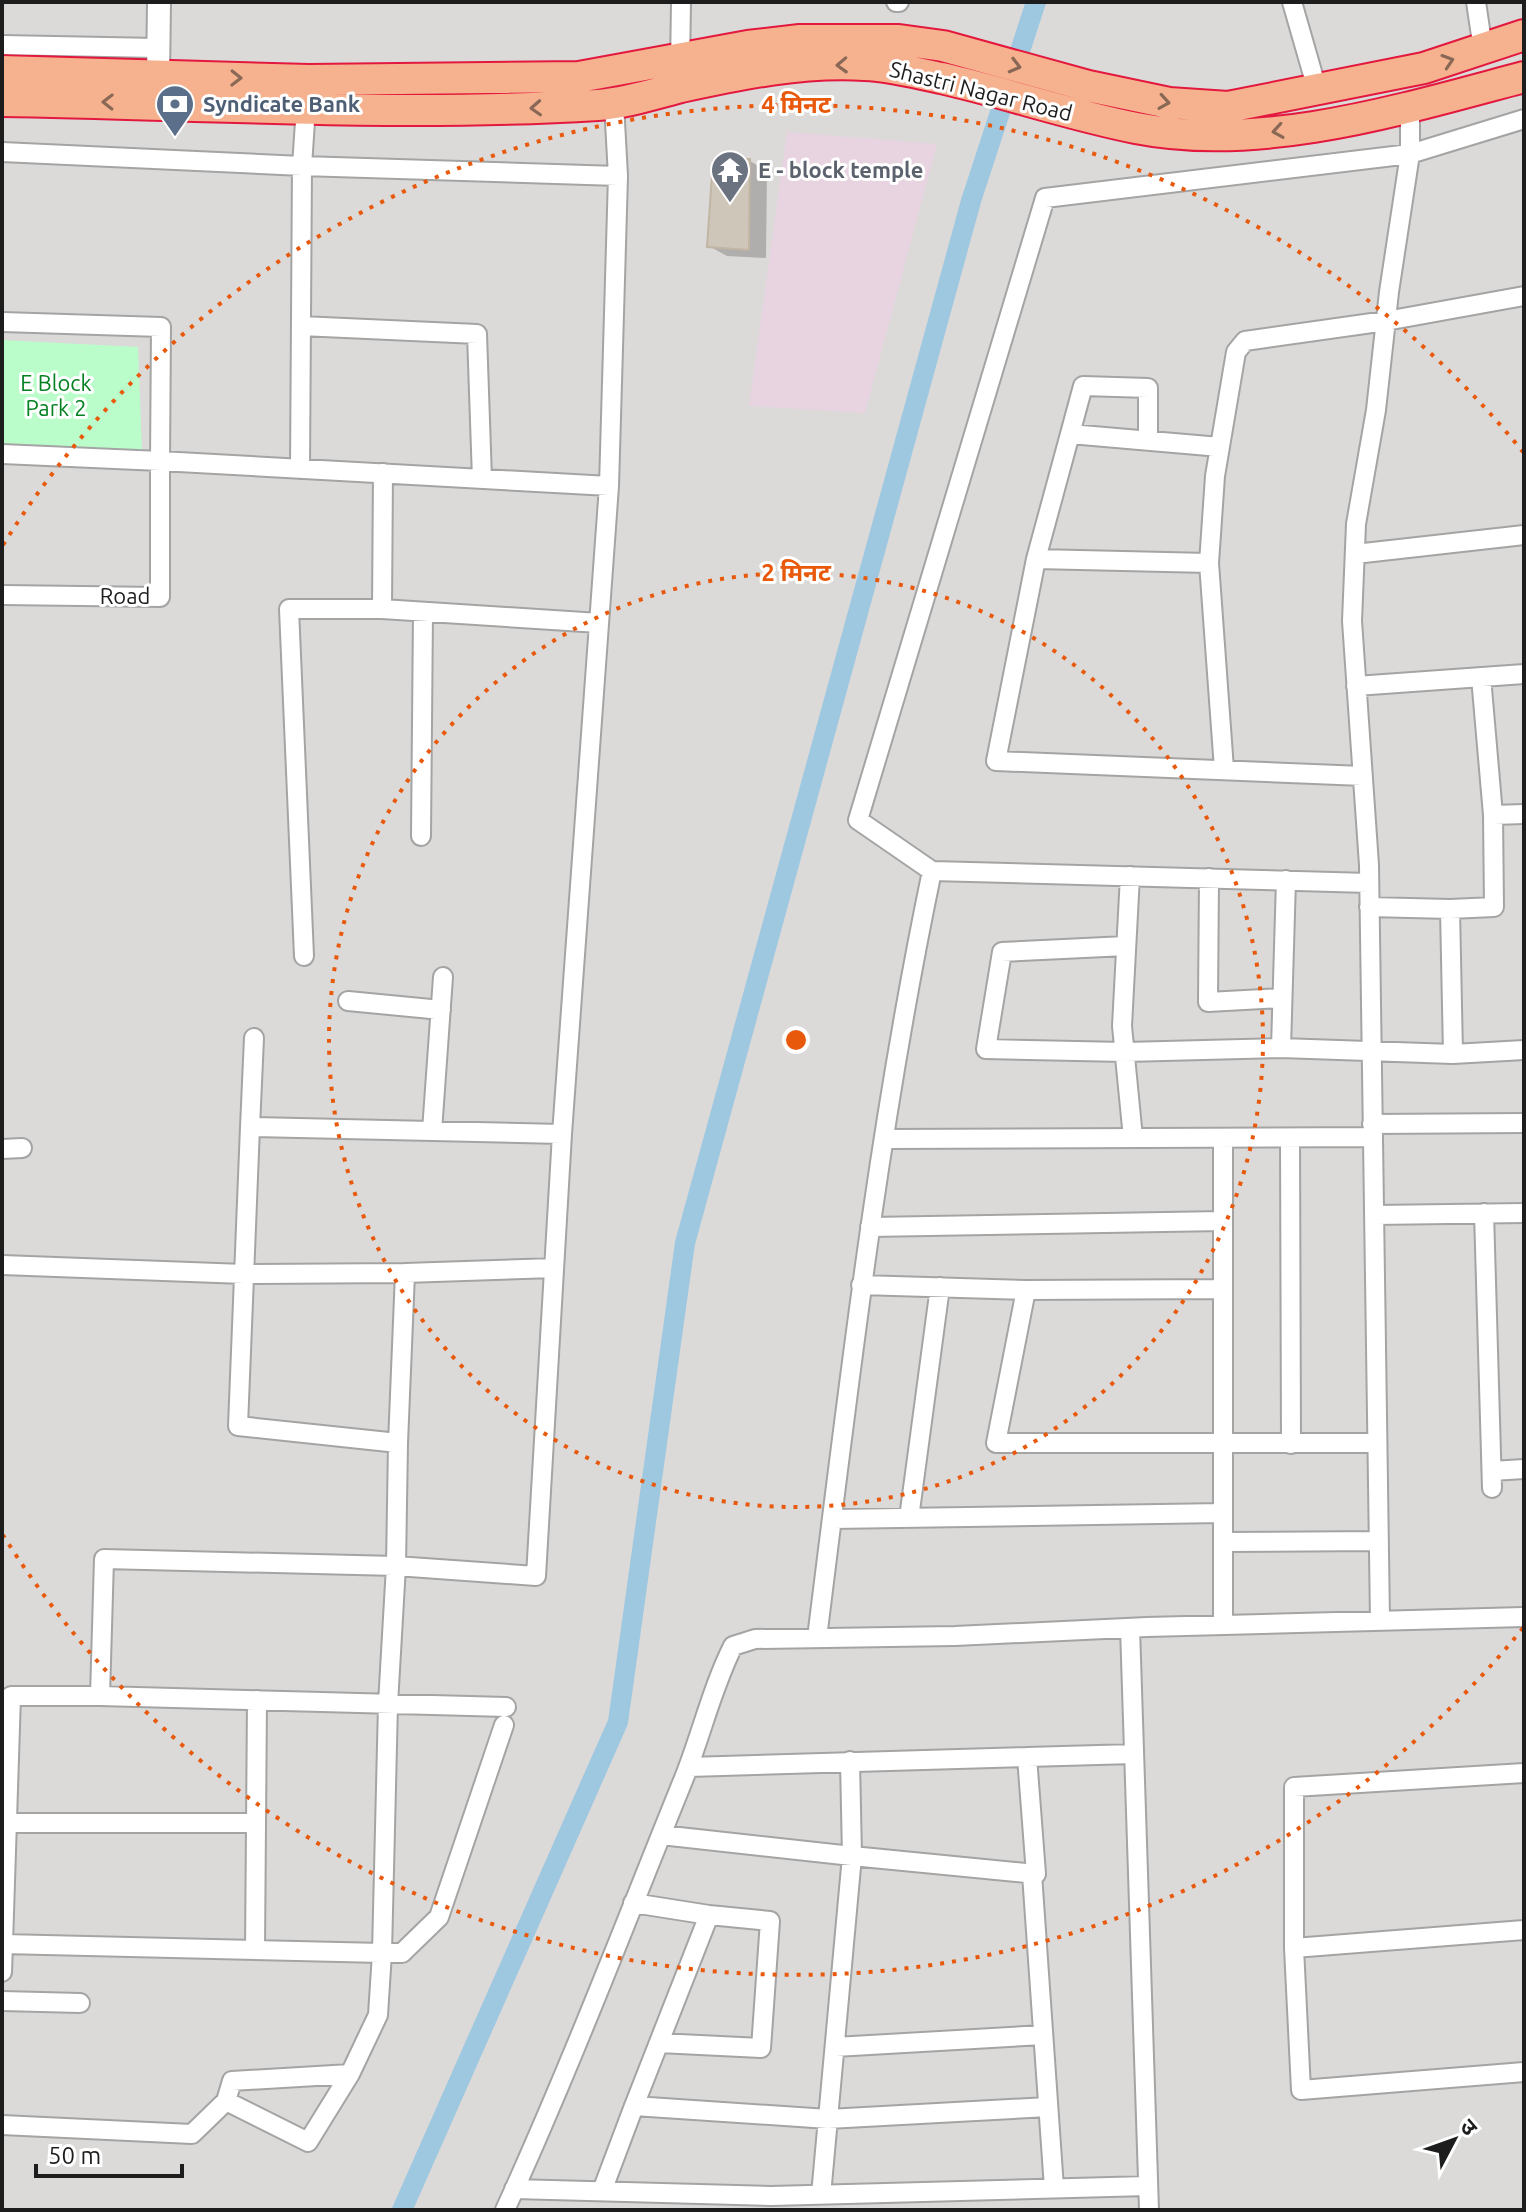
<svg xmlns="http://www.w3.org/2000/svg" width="1526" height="2212" font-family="Ubuntu,'Noto Sans Devanagari',sans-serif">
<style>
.residential{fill:#dbdad9}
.industrial{fill:#e8d3e1}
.park{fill:#bafdca}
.shadow{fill:#0003}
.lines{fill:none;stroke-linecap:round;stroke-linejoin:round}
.canal{stroke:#9ec7e0;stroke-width:20}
.building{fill:#cfc6ba;stroke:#c1b5a3;stroke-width:2}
.minor-casing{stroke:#a4a4a4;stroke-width:22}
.tertiary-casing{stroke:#a4a4a4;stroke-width:26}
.trunk-casing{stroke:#e3183e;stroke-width:34}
.minor{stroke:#fff;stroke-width:18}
.tertiary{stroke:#fff;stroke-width:22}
.trunk{stroke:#f6b28e;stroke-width:30}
.oneway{stroke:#8a6856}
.ring{fill:none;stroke:#e8590c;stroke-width:4;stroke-dasharray:4 8}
.labels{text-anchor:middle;stroke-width:6;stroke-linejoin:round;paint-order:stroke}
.street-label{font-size:22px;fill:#1d1d1d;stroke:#fff}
.service-label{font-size:22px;font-weight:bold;fill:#4e5e75;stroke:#fff;text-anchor:start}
.worship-label{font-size:22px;font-weight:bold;fill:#5b616d;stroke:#fff;text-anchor:start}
.park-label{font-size:22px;fill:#048122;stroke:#fff}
.centre{fill:#e8590c;stroke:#fff;stroke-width:4}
.ring-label{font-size:24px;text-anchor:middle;font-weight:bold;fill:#e8590c;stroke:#fff;stroke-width:6;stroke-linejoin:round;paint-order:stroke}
</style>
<rect width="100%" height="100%" fill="#efece1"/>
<path class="residential" d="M2,2H1524V2210H2Z"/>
<path class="industrial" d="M787,132L937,144L865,413L749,406Z"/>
<path class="park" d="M2,340L138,347L142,453L2,445Z"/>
<path class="shadow" d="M750,161L767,171L766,258L727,256L709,246Z"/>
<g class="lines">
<path class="canal" d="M402,2210L618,1722L685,1243L971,201L1036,2"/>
</g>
<path class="building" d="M750,159L749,250L707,247L713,161Z"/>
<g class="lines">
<defs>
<path id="minor" d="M896,2H899
M1292,2L1317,89
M1476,2L1483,49
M2,45L158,48
M680,67L681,2
M2,152L302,166L618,176
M2,322L161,327L160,461L609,486
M301,326L477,334L482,479
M1070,434L1083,386L1148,388V440
M2,454L160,461V597L2,595
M300,469L302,166L306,107
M383,473L382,609L599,623
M1355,554L1524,535
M1036,559L1070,434L1220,447
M1209,563L1036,559L996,761L1363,776
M1481,677L1493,815L1524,814
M1356,686L1524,674
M1224,769L1209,563L1215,476L1236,352L1245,341L1386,321L1524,296
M421,836L423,612
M932,871L858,820L1045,198L1410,154L1524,119
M1130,876L1122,1026L1133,1138
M1209,878L1208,1002L1282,998
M1450,909L1494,907L1493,815
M1126,946L1002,952L986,1049L1125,1052L1281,1048L1453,1054L1450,909L1369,907
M304,956L289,609H382
M348,1001L441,1010
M254,1038L250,1127L562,1134
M1281,1048L1286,880
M1453,1054L1524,1050
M1372,1124L1524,1123
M250,1127L238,1426L398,1443L405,1273L554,1268
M432,1131L443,977
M1223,1138V1625
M1290,1138L1291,1444
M884,1139L1373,1137
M2,1149L22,1148
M1484,1213L1492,1488
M1374,1215L1524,1213
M870,1227L1223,1221
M2,1265L244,1274L405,1273
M861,1285L1026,1290
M1223,1289L1026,1290L996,1443H1377
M398,1443L396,1566L536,1576L562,1134L609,486L618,176L614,104
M1492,1471L1524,1469
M909,1518L940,1287
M832,1519L1223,1513
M1223,1542L1378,1541
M1380,1621L1369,865L1352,621L1356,524L1376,410L1389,292L1410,154V107
M1130,1628L1149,2210
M817,1638C849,1382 879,1124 932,871L1369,883
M100,1696H11L3,1944L382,1953L378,2015L350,2074L308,2142L226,2101L232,2081L350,2074
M504,1725L439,1917L402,1953H382L388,1704L396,1566L104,1559L100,1696C235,1700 371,1703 506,1707
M850,1761L852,1856L1036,1874L1027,1757L1134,1754
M689,1767L1027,1757
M1524,1773L1294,1787V1948L1301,2090L1524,2072
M7,1823H256
M661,1835L852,1856L821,2195
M1032,1874L1054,2188
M633,1903L709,1915
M1294,1948L1524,1930
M255,1950L257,1700
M2,1972L3,1944
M2,2001L80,2003
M835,2047L1043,2035
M634,2106L709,1915L770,1921L761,2048L659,2043
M2,2125L192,2134L226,2101
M514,2189L771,2196L1148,2186
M602,2191L634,2106L828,2119L1048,2107
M505,2210C569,2070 624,1926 682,1783C701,1737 711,1690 733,1646L755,1639L955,1636L1147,1627L1524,1617"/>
<path id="tertiary" d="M158,77L159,2"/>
<path id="trunk" d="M2,71L309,80L579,77L748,46L800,40H899L943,46L1088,86L1169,103L1228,107L1424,68L1524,35
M2,101C200,104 400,117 598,105C626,103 654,94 681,87C741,74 803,61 865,65C891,66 916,73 941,78C1007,93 1070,115 1136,128C1262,153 1403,109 1524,77"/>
</defs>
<use href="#minor" class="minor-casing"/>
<use href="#tertiary" class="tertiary-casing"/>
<use href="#trunk" class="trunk-casing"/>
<use href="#minor" class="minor"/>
<use href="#tertiary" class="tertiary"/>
<use href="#trunk" class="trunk"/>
</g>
<defs><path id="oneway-chevron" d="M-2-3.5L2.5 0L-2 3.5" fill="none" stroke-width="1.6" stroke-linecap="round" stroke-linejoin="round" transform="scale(2)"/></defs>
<g class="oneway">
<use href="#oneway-chevron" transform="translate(1448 61) rotate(-18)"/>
<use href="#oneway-chevron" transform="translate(842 65) rotate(178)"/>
<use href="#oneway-chevron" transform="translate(1015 66) rotate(15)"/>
<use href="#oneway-chevron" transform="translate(236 78) rotate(1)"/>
<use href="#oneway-chevron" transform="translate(108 102) rotate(-179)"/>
<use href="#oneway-chevron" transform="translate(1164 102) rotate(9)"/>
<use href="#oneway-chevron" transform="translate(536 108) rotate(177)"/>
<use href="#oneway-chevron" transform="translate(1278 131) rotate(171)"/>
</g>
<g class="ring">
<circle cx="796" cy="1040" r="467"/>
<path d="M1523 1628A935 935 0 0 1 3 1535M3 545A935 935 0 0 1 1523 452"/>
</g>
<defs>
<symbol id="bank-pin" viewBox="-11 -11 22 30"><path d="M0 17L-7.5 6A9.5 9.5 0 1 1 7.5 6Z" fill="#5c6f8a" stroke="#fff"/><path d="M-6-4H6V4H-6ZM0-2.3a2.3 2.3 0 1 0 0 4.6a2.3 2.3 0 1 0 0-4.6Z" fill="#fff"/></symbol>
<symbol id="temple-pin" viewBox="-11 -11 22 30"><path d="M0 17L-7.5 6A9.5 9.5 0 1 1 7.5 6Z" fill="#6b7280" stroke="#fff"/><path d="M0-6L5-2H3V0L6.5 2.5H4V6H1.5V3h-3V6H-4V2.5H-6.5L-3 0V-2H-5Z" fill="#fff"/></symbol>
</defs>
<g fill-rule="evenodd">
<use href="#bank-pin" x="153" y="82" width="44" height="60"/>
<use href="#temple-pin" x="708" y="148" width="44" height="60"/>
</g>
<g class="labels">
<g class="street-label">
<text transform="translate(981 91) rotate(14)" y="8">Shastri Nagar Road</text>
<text x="125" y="604">Road</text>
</g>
<g class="service-label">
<text x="203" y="112">Syndicate Bank</text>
</g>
<g class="worship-label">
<text x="758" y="178">E - block temple</text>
</g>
<g class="park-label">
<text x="56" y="391">E Block<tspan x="56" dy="25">Park 2</tspan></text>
</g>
</g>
<circle cx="796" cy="1040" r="12" class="centre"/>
<g class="ring-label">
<text x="796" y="113">4 मिनट</text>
<text x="796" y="581">2 मिनट</text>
</g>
<rect width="1526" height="2212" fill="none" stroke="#1d1d1d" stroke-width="8"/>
<g transform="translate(1454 2140) rotate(49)" stroke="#ffffff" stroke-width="6" paint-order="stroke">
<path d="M0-6L14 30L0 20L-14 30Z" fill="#1d1d1d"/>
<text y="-12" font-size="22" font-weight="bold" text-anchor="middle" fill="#1d1d1d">उ</text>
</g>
<path d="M36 2164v12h146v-12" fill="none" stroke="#1d1d1d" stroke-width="4"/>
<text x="48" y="2164" font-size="24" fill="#1d1d1d" stroke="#ffffff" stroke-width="6" paint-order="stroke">50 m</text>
</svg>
